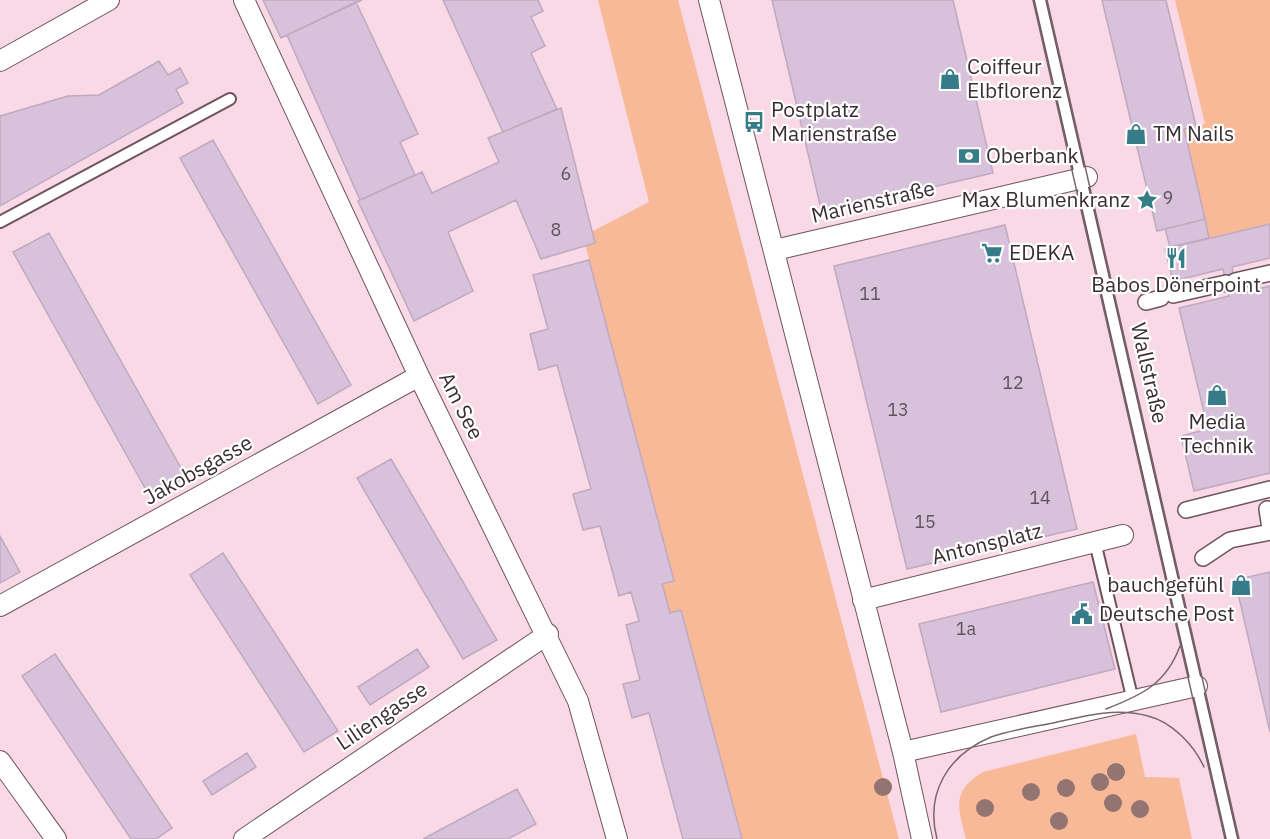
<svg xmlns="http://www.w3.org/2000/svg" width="1270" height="839" font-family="'IBM Plex Sans',sans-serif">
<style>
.green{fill:#f7b998}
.building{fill:#d8c1da;stroke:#bfa9c0;stroke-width:1.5}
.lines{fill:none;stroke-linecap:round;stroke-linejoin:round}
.service-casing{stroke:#6f535e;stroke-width:14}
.pedestrian-casing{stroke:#6f535e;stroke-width:18}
.minor-casing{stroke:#6f535e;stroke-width:22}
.service{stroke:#fff;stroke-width:10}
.pedestrian{stroke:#fff;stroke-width:15}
.minor{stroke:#fff;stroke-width:20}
.tram{stroke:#78656d;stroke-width:1.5}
.tree{fill:#947470}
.labels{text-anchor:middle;stroke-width:4.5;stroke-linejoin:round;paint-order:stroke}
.number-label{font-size:18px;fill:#62525d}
.poi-label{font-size:21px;fill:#3a2d33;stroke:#fff;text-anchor:start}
.street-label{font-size:21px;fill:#3a2d33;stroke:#fff}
</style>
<rect width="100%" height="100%" fill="#fad9e6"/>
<path class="green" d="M598,0H678L899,839H742L681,611L670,613L662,584L674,580L583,236L649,202Z
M1175,0H1270V224L1209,238L1184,129L1205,124Z
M1136,734L1145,777L1179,778L1192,839H966C958,808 951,791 983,772Z"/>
<path class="building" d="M263,0H362L281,38Z
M443,0H538L543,11L531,17L545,46L531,53L557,109L503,132Z
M772,0H953L993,173L822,213Z
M1102,0H1166L1196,126L1184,129L1205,219L1157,231Z
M356,2L418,134L400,142L415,175L360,200L287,35Z
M159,61L168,75L180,68L188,83L176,89L183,103L0,206V116L68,96L99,95Z
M561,108L595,243L541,259L516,200L448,232L473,291L414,321L358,201L422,172L432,193L499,162L488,138Z
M213,140L351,385L318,404L180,158Z
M1205,219L1209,238L1170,247L1165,229Z
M1270,224V258L1232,267L1238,294L1270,286V473L1194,491L1181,436L1208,429L1179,308L1229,296L1223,269L1173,281L1165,249Z
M1005,225L1077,529L907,569L834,266Z
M49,233L186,477L150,497L13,252Z
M589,260L674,581L662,584L666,598L670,613L681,610L742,839H683L649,713L632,718L623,684L640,680L626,625L639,621L631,592L619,596L600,526L583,530L573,494L591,489L557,365L539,370L530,334L548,329L533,275Z
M391,459L497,640L463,659L357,478Z
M0,536L20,572L0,583Z
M223,553L338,731L304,752L190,575Z
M1270,572V732L1235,580Z
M1093,582L1115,669L941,712L919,624Z
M417,649L429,667L370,705L358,687Z
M55,654L172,828L156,839H131L22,676Z
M247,753L256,767L212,795L203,781Z
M517,789L536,824L508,839H423Z"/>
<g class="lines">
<defs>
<path id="service" d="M1040,0L1232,839
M0,222L230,99
M1095,542L1133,701"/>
<path id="pedestrian" d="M1235,281L1270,273
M1173,295L1226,283
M1146,302L1161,298
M1267,509L1270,528
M1186,510L1270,489
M1203,558L1230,540L1270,532"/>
<path id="minor" d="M244,0L419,376L578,701L617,839
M709,0L903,752L922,839
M0,61L109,0
M775,250L1087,177
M863,600L1123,535
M0,606L419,376
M903,752L1197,686
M0,761L56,839
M244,839L548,634"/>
</defs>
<use href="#service" class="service-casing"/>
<use href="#pedestrian" class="pedestrian-casing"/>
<use href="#minor" class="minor-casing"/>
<use href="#service" class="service"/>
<use href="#pedestrian" class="pedestrian"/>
<use href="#minor" class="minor"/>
<path class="tram" d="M1033,0L1225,839
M1047,0L1239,839
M1106,709C1142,695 1166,684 1180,646
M937,839C925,793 948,755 991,737C1010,730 1033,727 1053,723C1083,716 1117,707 1148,716C1172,722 1194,745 1204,767"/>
</g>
<g class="tree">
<circle cx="1116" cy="772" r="9"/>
<circle cx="1100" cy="782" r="9"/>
<circle cx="883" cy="787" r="9"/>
<circle cx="1066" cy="788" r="9"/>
<circle cx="1031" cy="792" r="9"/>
<circle cx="1113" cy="803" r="9"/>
<circle cx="985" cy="808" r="9"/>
<circle cx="1140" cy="809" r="9"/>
<circle cx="1059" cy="821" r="9"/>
</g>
<defs>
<symbol id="shop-bare" viewBox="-9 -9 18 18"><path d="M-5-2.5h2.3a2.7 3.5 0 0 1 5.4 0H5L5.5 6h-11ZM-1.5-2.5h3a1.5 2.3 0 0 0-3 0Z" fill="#367c88" stroke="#fff" stroke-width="2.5" paint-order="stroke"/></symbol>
<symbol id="bus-bare" viewBox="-9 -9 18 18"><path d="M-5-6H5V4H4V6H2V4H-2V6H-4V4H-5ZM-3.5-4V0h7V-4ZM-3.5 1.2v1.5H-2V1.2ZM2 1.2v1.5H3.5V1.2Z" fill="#367c88" stroke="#fff" stroke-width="2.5" paint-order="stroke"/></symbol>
<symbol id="bank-bare" viewBox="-9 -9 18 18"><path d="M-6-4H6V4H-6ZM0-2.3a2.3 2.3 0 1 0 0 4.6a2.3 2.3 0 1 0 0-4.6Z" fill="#367c88" stroke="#fff" stroke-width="2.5" paint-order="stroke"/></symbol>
<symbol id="sight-bare" viewBox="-9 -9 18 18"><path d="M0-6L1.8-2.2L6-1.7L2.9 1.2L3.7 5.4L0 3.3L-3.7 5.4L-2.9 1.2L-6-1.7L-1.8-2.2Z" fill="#367c88" stroke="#fff" stroke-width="2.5" paint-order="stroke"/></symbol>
<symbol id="supermarket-bare" viewBox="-9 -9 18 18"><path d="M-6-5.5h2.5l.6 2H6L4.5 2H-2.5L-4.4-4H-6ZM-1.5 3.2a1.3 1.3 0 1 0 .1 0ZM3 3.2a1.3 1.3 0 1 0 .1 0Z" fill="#367c88" stroke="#fff" stroke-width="2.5" paint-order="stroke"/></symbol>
<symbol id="restaurant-bare" viewBox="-9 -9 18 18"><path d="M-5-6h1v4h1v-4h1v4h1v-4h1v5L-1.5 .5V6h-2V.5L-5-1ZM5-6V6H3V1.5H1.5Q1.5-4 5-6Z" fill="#367c88" stroke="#fff" stroke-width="2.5" paint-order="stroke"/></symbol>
<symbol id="civic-bare" viewBox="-9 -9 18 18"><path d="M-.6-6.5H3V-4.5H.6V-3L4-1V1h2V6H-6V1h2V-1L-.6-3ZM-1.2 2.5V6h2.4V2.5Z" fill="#367c88" stroke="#fff" stroke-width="2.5" paint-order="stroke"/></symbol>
</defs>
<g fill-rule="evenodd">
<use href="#shop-bare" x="935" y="64" width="30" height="30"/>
<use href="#bus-bare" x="739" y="107" width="30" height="30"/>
<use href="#shop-bare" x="1121" y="119" width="30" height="30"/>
<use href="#bank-bare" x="954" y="141" width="30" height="30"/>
<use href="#sight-bare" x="1132" y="185" width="30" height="30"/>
<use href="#supermarket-bare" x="977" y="238" width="30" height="30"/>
<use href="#restaurant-bare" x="1161" y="243" width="30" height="30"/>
<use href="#shop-bare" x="1202" y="380" width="30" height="30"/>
<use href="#shop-bare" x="1226" y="570" width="30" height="30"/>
<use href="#civic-bare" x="1067" y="599" width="30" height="30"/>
</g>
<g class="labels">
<g class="number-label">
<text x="566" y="180">6</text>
<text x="1168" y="204">9</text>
<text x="556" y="236">8</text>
<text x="870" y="300">11</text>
<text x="1013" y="389">12</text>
<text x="898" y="416">13</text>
<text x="1040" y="504">14</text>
<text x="925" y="528">15</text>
<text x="966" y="635">1a</text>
</g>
<g class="poi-label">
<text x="967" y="74">Coiffeur<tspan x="967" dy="24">Elbflorenz</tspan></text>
<text x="771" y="117">Postplatz<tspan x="771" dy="24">Marienstraße</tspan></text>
<text x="1153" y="141">TM Nails</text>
<text x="986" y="163">Oberbank</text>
<text x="1130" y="207" text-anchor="end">Max Blumenkranz</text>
<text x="1009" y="260">EDEKA</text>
<text x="1176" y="292" text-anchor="middle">Babos Dönerpoint</text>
<text x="1217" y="429" text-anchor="middle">Media<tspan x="1217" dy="24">Technik</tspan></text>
<text x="1224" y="592" text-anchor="end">bauchgefühl</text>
<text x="1099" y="621">Deutsche Post</text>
</g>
<g class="street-label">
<text transform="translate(873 202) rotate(-13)" y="7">Marienstraße</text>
<text transform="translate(1149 373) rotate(77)" y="7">Wallstraße</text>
<text transform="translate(461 406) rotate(63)" y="7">Am See</text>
<text transform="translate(198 470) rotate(-29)" y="7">Jakobsgasse</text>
<text transform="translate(987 544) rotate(-14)" y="7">Antonsplatz</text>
<text transform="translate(382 716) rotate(-34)" y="7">Liliengasse</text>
</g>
</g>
</svg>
